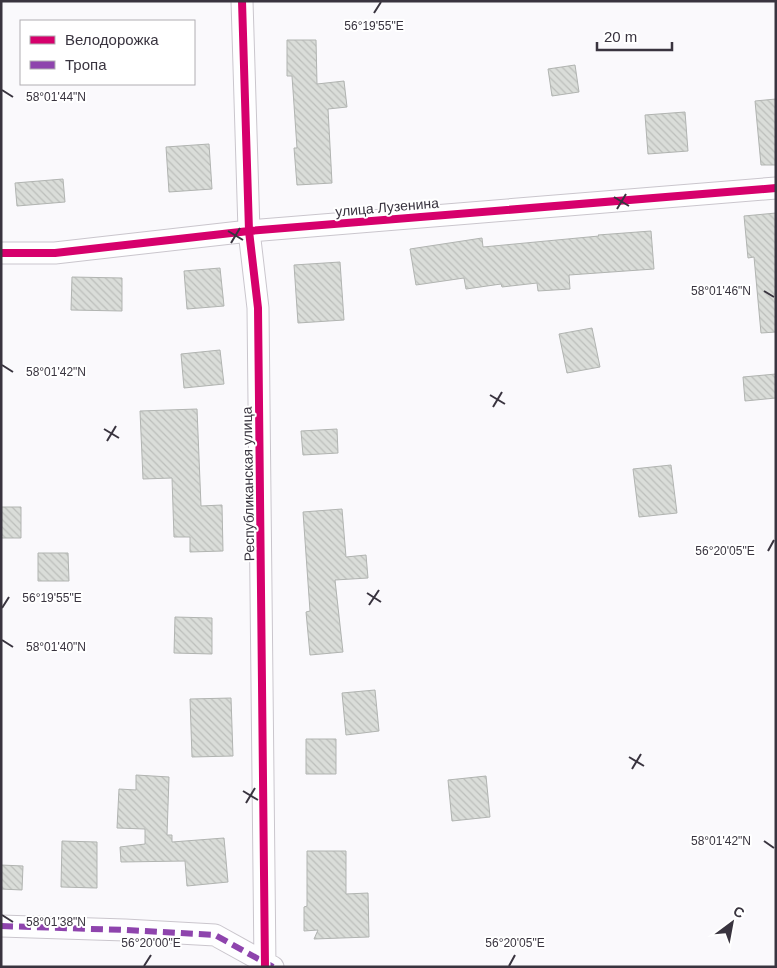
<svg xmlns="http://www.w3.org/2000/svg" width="777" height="968" font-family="Arial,sans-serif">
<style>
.building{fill:url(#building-back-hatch);stroke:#b1b4b1}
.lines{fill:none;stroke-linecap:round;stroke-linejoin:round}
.minor-casing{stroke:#cac6cd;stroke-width:23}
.minor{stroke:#fefeff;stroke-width:21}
.quiet{stroke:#8e44ad;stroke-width:6;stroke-dasharray:12 6;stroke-linecap:butt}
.cycleway-casing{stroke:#fff;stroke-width:11}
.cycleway{stroke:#d6006c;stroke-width:8}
.ticks{fill:none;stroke:#39343f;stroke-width:2}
.labels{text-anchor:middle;stroke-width:4;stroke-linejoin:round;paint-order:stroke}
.street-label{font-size:14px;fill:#39343f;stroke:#fff}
.ticks-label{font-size:12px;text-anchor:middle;fill:#39343f;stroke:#fff;stroke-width:4;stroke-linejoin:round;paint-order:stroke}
</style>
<defs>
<pattern id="building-back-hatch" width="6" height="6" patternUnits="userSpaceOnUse" patternTransform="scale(1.25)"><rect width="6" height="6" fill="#daddd9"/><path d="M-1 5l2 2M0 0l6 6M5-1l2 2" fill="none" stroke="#bcbebb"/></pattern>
</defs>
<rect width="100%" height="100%" fill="#faf9fc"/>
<path class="building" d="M287,40H316L317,84L344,81L347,107L328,109L332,183L297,185L294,148H297L292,76H287Z
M575,65L579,92L552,96L548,69Z
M776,99V165H761L755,101Z
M685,112L688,151L648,154L645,115Z
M209,144L212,189L169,192L166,147Z
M63,179L65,202L17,206L15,183Z
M776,213V332L761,333L754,257L748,258L744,216Z
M651,231L654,269L569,275L570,289L538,291L537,283L502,287L501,284L466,289L464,278L416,285L410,249L482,238L483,247L599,236L598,235Z
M340,262L344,320L298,323L294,265Z
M220,268L224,306L187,309L184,271Z
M72,277L122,278V311L71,310Z
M592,328L600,367L567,373L559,334Z
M220,350L224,384L184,388L181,354Z
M776,374V398L745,401L743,377Z
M197,409L201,506L222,505L223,551L190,552V537H174L172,478L143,479L140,411Z
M337,429L338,453L303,455L301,431Z
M671,465L677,513L639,517L633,469Z
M1,507H21V538H1Z
M342,509L346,557L366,555L368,578L335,580L343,652L310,655L306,612L310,611L303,512Z
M38,553H68L69,581H38Z
M175,617L212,618V654L174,653Z
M375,690L379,731L346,735L342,693Z
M231,698L233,756L192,757L190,699Z
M306,739H336V774H306Z
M136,775L169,777L167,835H172V842L224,838L228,882L187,886L185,861L121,862L120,847L145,844V829L117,828L119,789L136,790Z
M486,776L490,817L452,821L448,780Z
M62,841L97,842V888L61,887Z
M307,851H346V894L368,893L369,937L314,939L318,930L304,931V907L307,906Z
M1,865L23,866L22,890L1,889Z"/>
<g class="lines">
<defs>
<path id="minor" d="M242,1L249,231L258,308L265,967
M1,253H55L249,231L776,188
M1,926L125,930L215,935L273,967"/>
</defs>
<use href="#minor" class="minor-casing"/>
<use href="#minor" class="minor"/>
<path class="quiet" d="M1,926L125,930L215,935L273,967"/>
<defs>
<path id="cycleway" d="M242,1L249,231L258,308L265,967
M1,253H55L249,231L776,188"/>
</defs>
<use href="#cycleway" class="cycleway-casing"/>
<use href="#cycleway" class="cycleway"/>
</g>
<path class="ticks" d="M374,13L381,2M2,90L13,97M614,197L629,206M617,209L626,194M228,231L243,240M231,243L240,228M764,291L774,297M2,365L13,372M490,395L505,404M493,407L502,392M104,429L119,438M107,441L116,426M768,551L774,540M367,593L381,602M369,605L379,590M2,608L9,597M2,640L13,647M629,757L644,766M632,769L641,754M243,791L258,800M246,803L255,788M764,841L774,848M2,915L13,922M144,966L151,955M509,966L515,955"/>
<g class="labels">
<g class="street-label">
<text transform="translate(387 207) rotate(-5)" y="5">улица Лузенина</text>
<text transform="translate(248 484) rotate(-91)" y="5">Республиканская улица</text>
</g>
</g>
<g class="ticks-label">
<text x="374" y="30">56°19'55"E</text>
<text x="56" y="101">58°01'44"N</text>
<text x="721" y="295">58°01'46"N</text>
<text x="56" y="376">58°01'42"N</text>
<text x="725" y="555">56°20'05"E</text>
<text x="52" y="602">56°19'55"E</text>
<text x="56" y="651">58°01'40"N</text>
<text x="721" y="845">58°01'42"N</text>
<text x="56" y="926">58°01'38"N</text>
<text x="151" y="947">56°20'00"E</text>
<text x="515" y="947">56°20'05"E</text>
</g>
<rect width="777" height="968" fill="none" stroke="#39343f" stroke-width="5"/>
<rect x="20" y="20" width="175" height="65" fill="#ffffff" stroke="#b0aeb2"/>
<rect x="30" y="36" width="25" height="8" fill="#d6006c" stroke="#b0aeb2"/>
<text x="65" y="45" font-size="15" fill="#39343f">Велодорожка</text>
<rect x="30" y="61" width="25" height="8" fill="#8e44ad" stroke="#b0aeb2"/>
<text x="65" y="70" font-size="15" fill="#39343f">Тропа</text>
<g transform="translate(732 923) rotate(32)" stroke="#ffffff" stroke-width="4" paint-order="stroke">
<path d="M0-4L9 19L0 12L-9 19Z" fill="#39343f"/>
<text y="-8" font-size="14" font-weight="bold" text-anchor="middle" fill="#39343f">С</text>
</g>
<path d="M597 42v8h75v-8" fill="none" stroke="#39343f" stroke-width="2.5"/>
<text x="604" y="42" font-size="15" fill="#39343f" stroke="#ffffff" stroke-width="4" paint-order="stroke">20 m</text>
</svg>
